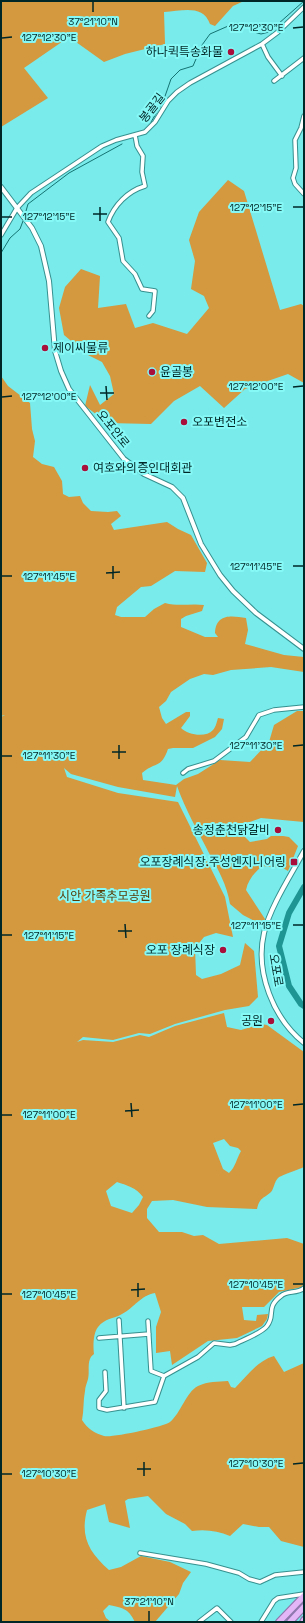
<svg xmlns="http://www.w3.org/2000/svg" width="305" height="1623" font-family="'Space Grotesk','Noto Sans KR',sans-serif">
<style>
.green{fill:#d4983e;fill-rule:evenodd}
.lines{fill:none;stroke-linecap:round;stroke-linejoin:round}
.stream{stroke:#157373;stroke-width:1}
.river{stroke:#1e9493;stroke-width:6}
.minor-casing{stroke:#36908f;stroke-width:5.5}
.tertiary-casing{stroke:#36908f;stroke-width:6}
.trunk-casing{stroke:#8f78ae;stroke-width:8}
.minor{stroke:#fff;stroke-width:3.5}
.tertiary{stroke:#fff;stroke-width:4}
.trunk{stroke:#e3b6f8;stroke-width:5.5}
.ticks{fill:none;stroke:#002727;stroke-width:1.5}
.poi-dot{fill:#a80f3a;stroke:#86f9f7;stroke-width:1.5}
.labels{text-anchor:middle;stroke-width:4;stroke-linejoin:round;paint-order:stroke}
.poi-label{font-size:12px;fill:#002727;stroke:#86f9f7;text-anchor:end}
.street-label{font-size:12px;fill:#002727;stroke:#86f9f7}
.park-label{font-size:12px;fill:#583a04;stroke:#86f9f7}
.ticks-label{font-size:10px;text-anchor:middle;fill:#002727;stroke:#86f9f7;stroke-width:4;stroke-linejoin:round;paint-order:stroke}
</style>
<rect width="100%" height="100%" fill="#78ebea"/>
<path class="green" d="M1,1H244L233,6L215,26L210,24C203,4 182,11 164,12L165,44L125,54L104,62L69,37L24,68L48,98L1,127Z
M228,180L244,191L280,310L301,304L304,306V383L288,374L245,389L224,408L200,386L174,401L151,424L108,423L85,406L90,385L100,405L114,394L110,376L102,362L88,355L64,335L59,308L65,287L81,269L100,276L98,308L126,304L135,328L153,323L187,334L209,308L204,296L191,289L195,261L189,240L199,212Z
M1,376L8,386L30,403L32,429L35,441L33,457L42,464L54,467L62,481L63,494L69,497L80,496L83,503L91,511L108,512L117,511L121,516L111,524L114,530L167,522L178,529L191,535L207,563L205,572L175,571L151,586L141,587L117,607L115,615L121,617H145L154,609L165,603C180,607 190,603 204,605L202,611L186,616L181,619V627L205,637H218L215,633C216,613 232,616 246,618L248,630L245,644L284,655L304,657V672L271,667L231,670L213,675L204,674L190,679L171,692L166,701L159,707L162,718L166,724L186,712H190V716L181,728C188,735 206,738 213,730C216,727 217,721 218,718L224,719L222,729L215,737L193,748H173L168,749C161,769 156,761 142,773L143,780L176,785L184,779L198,774L220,760L250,762L269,742L274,725L297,711H304V822L261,818L247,823L244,836L250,842L267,839L271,836H283L289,837L298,846L288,871L283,868L262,866C254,873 248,880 246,890L265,919L262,925L243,915L230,904C227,885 218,869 209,853C198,831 185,809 177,786L175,797L118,787L71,774L64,768L67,777L118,793L178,802L225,897L233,937L216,933L204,937L195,948L196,975L202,979L221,974L240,965L245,943L254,951L258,997L249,1006L225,1010L175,1024L150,1034L139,1033L113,1040L83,1037L77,1042L83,1040L113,1042L140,1035L149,1037L175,1026L224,1013L227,1027L241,1030L261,1024L267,1025L304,1052V1167C298,1170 281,1175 278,1178C274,1182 274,1189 271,1192C263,1199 260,1197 257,1209L207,1207L173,1200L152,1201L147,1209V1218L159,1232H182L194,1236L203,1235L219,1244L287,1238L304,1244V1283L302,1287L279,1292L264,1307H242L244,1320L256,1321L257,1315L268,1314L267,1319L262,1326L237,1338L208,1341L172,1365L170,1351L156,1353V1327L161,1312L155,1293C141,1295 134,1308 122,1314C113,1319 105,1318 98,1327C93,1333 93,1347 94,1354C86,1359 90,1371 88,1379C87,1383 85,1387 85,1391C83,1401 84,1410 82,1420C88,1429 94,1433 104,1436C112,1438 163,1427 170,1422C181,1413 186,1392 198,1386C208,1381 218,1382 228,1381L231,1387L235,1388C247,1376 257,1361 274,1356L284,1372L304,1363V1547L281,1541L269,1527H259L243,1524L230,1536C218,1531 206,1529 192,1531L185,1524L166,1514L148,1496L128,1499L125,1501L130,1528L109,1522L105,1504L87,1510C80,1537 89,1552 109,1570L121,1567L141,1556L170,1562L191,1572L183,1583L179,1594L155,1622H135C128,1608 123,1608 109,1605L103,1611L106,1618L111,1622H1V717L5,715L1,716ZM224,1139L230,1146L238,1148L241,1151C236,1160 236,1166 229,1173L223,1169L213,1143ZM117,1182C126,1185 137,1188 143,1197L139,1205L132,1213L111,1206L106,1191Z"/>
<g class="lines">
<path class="stream" d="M151,122L163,102L171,79L180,70L193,66L202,45L210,34L235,23H242L248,26L254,32L261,34L269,32L304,1
M26,211L28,204L32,201L69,173L122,144
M1,253L10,238L20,229L23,221"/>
<path class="river" d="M304,887L289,913L279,946L289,986L301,1004L304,1006"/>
<defs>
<path id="minor" d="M262,44L268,57L282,76
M274,81L304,58
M304,116L301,128L295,140L296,168L293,178L295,184L304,194
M135,135L137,146L143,156L142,172L145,186C128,191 114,205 108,222L119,238L123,261L135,274L142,289L155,291L153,311L149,316
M1,235L17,208L31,193L102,146L116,140L145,132L155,122L168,101L177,92L190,83L262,44L278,32L304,7
M183,773L188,769L214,761L246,737L259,715L274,710L304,707
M119,1320L124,1408
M148,1321L151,1371L164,1376
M99,1338L149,1334
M105,1372L106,1391L99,1400V1408L107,1410L155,1402L164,1376L198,1357L214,1343L230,1345L235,1344C243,1340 262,1333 267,1326C276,1315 265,1308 281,1296C287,1290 297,1294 304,1288
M140,1553L206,1564L239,1573L249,1579L260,1582L275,1575L304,1572
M199,1622L217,1608L231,1622
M261,1622L274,1601L278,1598L304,1594"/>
<path id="tertiary" d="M1,187L32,228L41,246L49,281L55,351L61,371L69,389L124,459L144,474L172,487L183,498L201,544L220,575L233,591L256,613L304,649
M304,851C291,875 270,907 264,933C255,972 273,1018 304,1043"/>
<path id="trunk" d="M279,1622L304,1596
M290,1622L304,1607
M303,1622L304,1620"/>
</defs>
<use href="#minor" class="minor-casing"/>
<use href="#tertiary" class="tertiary-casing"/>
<use href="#trunk" class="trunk-casing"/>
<use href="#minor" class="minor"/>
<use href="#tertiary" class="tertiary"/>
<use href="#trunk" class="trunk"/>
</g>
<path class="ticks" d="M93,2V12M293,28L303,27M2,38L12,37M100,207V221M293,207H303M93,214H107M2,217H12M106,386L107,400M293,387L303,386M100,393H114M2,397L12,396M113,566V579M293,566H303M106,573L120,572M2,576H12M119,745V759M293,746L303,745M112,752H126M2,756H12M125,924L126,938M293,925H303M118,931H132M2,935H12M131,1103L132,1117M293,1105L303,1104M125,1111L139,1110M2,1115H12M138,1283V1297M293,1284H303M131,1290L145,1289M2,1294H12M144,1462V1476M293,1464L303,1463M137,1469H151M2,1474H12M149,1611V1621"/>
<g class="poi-dot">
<circle cx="231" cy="52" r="4"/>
<circle cx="45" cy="348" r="4"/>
<circle cx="152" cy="372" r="4"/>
<circle cx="184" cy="422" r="4"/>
<circle cx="85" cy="468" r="4"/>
<circle cx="278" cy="830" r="4"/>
<rect x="290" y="858" width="8" height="8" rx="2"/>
<circle cx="223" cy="950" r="4"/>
<circle cx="271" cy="1021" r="4"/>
</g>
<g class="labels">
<g class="poi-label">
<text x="223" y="56">하나퀵특송화물</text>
<text x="53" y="352" text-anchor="start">제이씨물류</text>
<text x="160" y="376" text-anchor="start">윤골봉</text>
<text x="192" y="426" text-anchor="start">오포변전소</text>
<text x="93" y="472" text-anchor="start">여호와의증인대회관</text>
<text x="270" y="834">송정춘천닭갈비</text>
<text x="286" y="866">오포장례식장.주성엔지니어링</text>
<text x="215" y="954">오포 장례식장</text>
<text x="263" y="1025">공원</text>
</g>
<g class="street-label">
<text transform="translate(152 108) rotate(-52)" y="4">봉골길</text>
<text transform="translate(113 429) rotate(51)" y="4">오포안로</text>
<text transform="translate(276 970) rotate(80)" y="4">오포로</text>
</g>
<g class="park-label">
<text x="105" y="900">시안 가족추모공원</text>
</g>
</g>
<g class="ticks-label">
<text x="93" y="25">37°21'10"N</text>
<text x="256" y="31">127°12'30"E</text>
<text x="49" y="41">127°12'30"E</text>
<text x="256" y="211">127°12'15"E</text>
<text x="49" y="220">127°12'15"E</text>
<text x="256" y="390">127°12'00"E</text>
<text x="49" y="400">127°12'00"E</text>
<text x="256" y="570">127°11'45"E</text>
<text x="49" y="580">127°11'45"E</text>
<text x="256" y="749">127°11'30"E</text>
<text x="49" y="759">127°11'30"E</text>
<text x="256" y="929">127°11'15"E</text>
<text x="49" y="939">127°11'15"E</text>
<text x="256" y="1108">127°11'00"E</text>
<text x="49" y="1118">127°11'00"E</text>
<text x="256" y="1288">127°10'45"E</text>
<text x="49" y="1298">127°10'45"E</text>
<text x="256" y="1467">127°10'30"E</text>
<text x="49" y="1477">127°10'30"E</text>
<text x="149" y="1605">37°21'10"N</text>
</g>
<rect width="305" height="1623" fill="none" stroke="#002727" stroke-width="4"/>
</svg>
